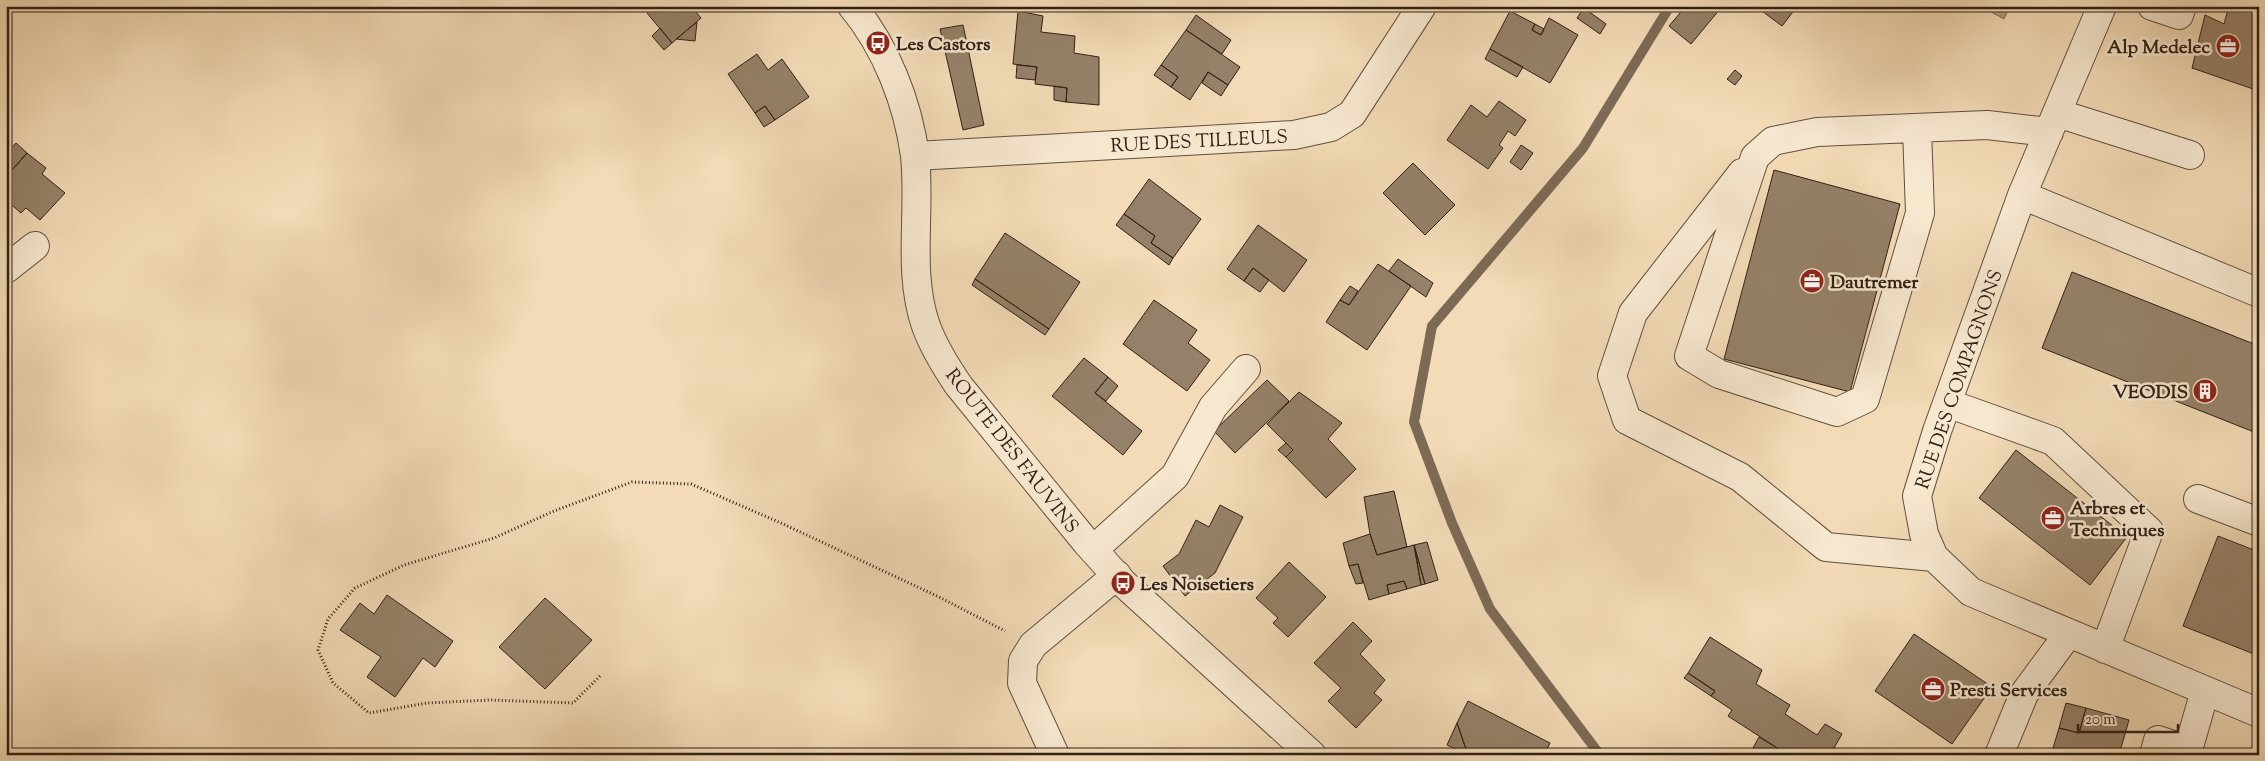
<svg xmlns="http://www.w3.org/2000/svg" width="2265" height="761" font-family="'Sorts Mill Goudy',serif">
<style>
.water{fill:#b09b80;stroke:#7d6a56}
.lines{fill:none;stroke-linecap:round;stroke-linejoin:round}
.stream{stroke:#7d6a56;stroke-width:10}
.building{fill:#958169;stroke:#312016}
.minor-casing{stroke:#614f3e;stroke-width:30}
.path{stroke:#312016;stroke-width:3;stroke-dasharray:1 2.5;stroke-linecap:butt}
.minor{stroke:#f7e8d0;stroke-width:28}
.labels{text-anchor:middle;stroke-width:5;stroke-linejoin:round;paint-order:stroke}
.poi-label{font-size:19px;font-weight:bold;fill:#312016;stroke:#f7e8d0;text-anchor:start}
.street-label{font-size:19px;fill:#312016;stroke:#f7e8d0}
</style>
<rect width="100%" height="100%" fill="#f2dbb6"/>
<filter id="stains"><feTurbulence type="fractalNoise" baseFrequency=".004" numOctaves="4"/><feColorMatrix values="0 0 0 0 .2 0 0 0 0 .09 0 0 0 0 .02 0 0 0 .5 -.17"/></filter>
<radialGradient id="worn" r=".72"><stop offset=".6" stop-color="#630" stop-opacity="0"/><stop offset="1" stop-color="#630" stop-opacity=".3"/></radialGradient>
<path class="water" d="M1980,6H2010L2004,19Z"/>
<g class="lines">
<path class="stream" d="M1600,755L1490,609L1452,523L1414,422L1432,326L1583,148L1670,6"/>
</g>
<path class="building" d="M656,6H691L701,18L672,43L647,13Z
M1686,6H1716L1720,9L1691,44L1669,26Z
M1766,6H1794L1796,8L1782,26L1762,11Z
M2229,6H2259V91L2192,68L2205,15L2224,24Z
M1584,8L1606,24L1600,34L1577,18Z
M1018,11L1043,16L1041,32L1075,36L1074,53L1099,57V105L1066,102L1067,88L1035,84L1037,67L1013,64Z
M1510,11L1535,24L1532,30L1541,35L1549,18L1578,35L1550,83L1490,49Z
M1196,15L1231,40L1222,54L1186,30Z
M697,22L695,41L676,39Z
M1535,24L1544,29L1541,35L1532,30Z
M963,25L984,125L963,130L940,29Z
M660,28L672,43L664,50L652,36Z
M1186,30L1240,67L1228,85L1208,72L1190,100L1171,87L1178,77L1161,65Z
M1490,49L1523,67L1517,77L1485,59Z
M757,54L768,70L782,59L809,97L775,120L765,106L755,113L728,74Z
M1017,65L1037,67L1035,80L1016,78Z
M1161,65L1178,77L1171,87L1154,75Z
M1735,70L1742,76L1735,85L1727,79Z
M1208,72L1228,85L1221,96L1202,83Z
M1054,86L1067,88L1066,102L1054,100Z
M1499,101L1526,120L1515,136L1508,131L1499,145L1503,148L1488,169L1447,140L1471,105L1487,117Z
M765,106L775,120L764,127L755,113Z
M16,143L27,153L6,177V154Z
M1521,145L1533,153L1521,170L1510,162Z
M27,153L46,168L42,174L65,193L40,220L26,208L21,213L6,200V177Z
M1413,163L1455,205L1425,235L1383,193Z
M1774,170L1900,204L1850,392L1724,359Z
M1149,179L1201,219L1173,258L1151,243L1155,236L1124,214Z
M1124,214L1155,236L1151,243L1173,258L1169,265L1116,225Z
M1258,225L1307,260L1284,292L1253,268L1244,281L1227,269Z
M1005,233L1080,282L1049,329L975,279Z
M1398,259L1433,283L1426,297L1389,271Z
M1378,264L1411,286L1367,350L1326,322L1340,300L1349,305Z
M1253,268L1269,280L1260,292L1244,281Z
M2072,272L2259,346V434L2042,348Z
M975,279L1049,329L1045,335L972,285Z
M1350,286L1358,291L1349,305L1340,300Z
M1154,300L1197,330L1188,343L1210,360L1187,391L1123,344Z
M1084,358L1108,377L1095,393L1142,431L1123,455L1052,396Z
M1108,377L1118,386L1106,401L1095,393Z
M1267,380L1289,401L1235,453L1214,431Z
M1299,392L1342,423L1328,439L1356,469L1326,498L1286,457L1293,450L1267,424Z
M1286,443L1293,450L1286,457L1278,450Z
M2016,450L2127,537L2090,585L1979,498Z
M1394,491L1407,547L1377,555L1370,534L1364,497Z
M1220,505L1243,517L1215,573L1185,596L1163,566L1179,554L1196,520L1209,527Z
M1370,534L1377,555L1414,545L1421,585L1407,589L1404,581L1387,585L1389,594L1369,600L1358,564L1349,566L1343,543Z
M2218,536L2259,552V656L2183,626Z
M1427,542L1438,580L1425,584L1414,545Z
M1414,545L1425,584L1421,585Z
M1289,562L1326,597L1288,637L1273,623L1278,618L1256,598Z
M1358,564L1363,583L1356,584L1349,566Z
M1404,581L1407,589L1389,594L1387,585Z
M387,595L453,641L435,667L423,658L395,697L367,677L381,657L340,630L360,603L374,614Z
M545,598L592,640L545,689L499,647Z
M1353,622L1372,641L1360,654L1385,680L1374,693L1382,700L1356,728L1328,701L1341,688L1314,663Z
M1914,634L1992,687L1952,744L1875,691Z
M1710,637L1762,670L1756,684L1790,705L1785,714L1817,735L1825,724L1842,734L1830,755H1780L1782,751L1728,716L1732,710L1711,696L1715,691L1688,673Z
M1688,673L1715,691L1711,696L1684,678Z
M1468,701L1550,743L1544,755H1468L1457,723Z
M2066,703L2086,708L2079,733L2059,728Z
M2086,708L2129,720L2119,755H2051L2059,728L2079,733Z
M1457,723L1468,755L1447,745Z
M1759,737L1782,751L1780,755H1763L1753,748Z"/>
<g class="lines">
<defs>
<path id="minor" d="M852,6C886,47 908,103 915,156C921,211 907,272 926,326C934,348 946,367 959,386L1086,542L1123,583L1312,755
M2102,6L2022,195L1937,431L1917,496L1924,534L1934,557L1971,592L2259,713
M2152,6L2179,15L2182,6
M2057,113L2190,155
M1917,129L1920,213L1865,399L1837,412L1719,374L1689,356L1755,157L1773,141L1817,132L1987,125L2049,132
M915,156L1294,135L1331,127L1352,114L1422,6
M1742,173L1633,313L1612,376L1627,420L1740,477L1826,547L1934,557
M2022,195L2259,293
M6,269L35,246
M1947,403L2053,441L2149,531L2105,649
M2198,499L2259,522
M1093,550L1175,476L1213,407L1246,369
M1055,755L1022,683L1023,661L1033,645L1117,575
M1999,755L2024,694L2069,633
M2154,755L2158,740L2188,750L2205,691"/>
</defs>
<use href="#minor" class="minor-casing"/>
<path class="path" d="M600,676L573,703L490,700L427,703L369,713L333,683L318,650L328,619L355,588L404,565L494,538L554,511L632,482L691,484L781,523L939,597L1005,631"/>
<use href="#minor" class="minor"/>
</g>
<defs>
<symbol id="bus-disc" viewBox="-11 -11 22 22"><circle r="9.5" fill="#8f2418" stroke="#f7e8d0"/><path d="M-5-6H5V4H4V6H2V4H-2V6H-4V4H-5ZM-3.5-4V0h7V-4ZM-3.5 1.2v1.5H-2V1.2ZM2 1.2v1.5H3.5V1.2Z" fill="#fff"/></symbol>
<symbol id="office-disc" viewBox="-11 -11 22 22"><circle r="9.5" fill="#8f2418" stroke="#f7e8d0"/><path d="M-6-3h4V-5.5h4V-3h4V5H-6ZM-1-4.5V-3h2v-1.5ZM-6 0V1H6V0Z" fill="#fff"/></symbol>
<symbol id="building-disc" viewBox="-11 -11 22 22"><circle r="9.5" fill="#8f2418" stroke="#f7e8d0"/><path d="M-4-6H4V6H1V3H-1V6H-4ZM-2.5-4.3h1.7v1.8h-1.7ZM.8-4.3h1.7v1.8H.8ZM-2.5-1h1.7V.8h-1.7ZM.8-1h1.7V.8H.8Z" fill="#fff"/></symbol>
</defs>
<g fill-rule="evenodd">
<use href="#bus-disc" x="864" y="29" width="28" height="28"/>
<use href="#office-disc" x="2214" y="32" width="28" height="28"/>
<use href="#office-disc" x="1798" y="267" width="28" height="28"/>
<use href="#building-disc" x="2191" y="377" width="28" height="28"/>
<use href="#office-disc" x="2039" y="504" width="28" height="28"/>
<use href="#bus-disc" x="1109" y="569" width="28" height="28"/>
<use href="#office-disc" x="1919" y="675" width="28" height="28"/>
</g>
<g class="labels">
<g class="poi-label">
<text x="896" y="50">Les Castors</text>
<text x="2210" y="53" text-anchor="end">Alp Medelec</text>
<text x="1830" y="288">Dautremer</text>
<text x="2188" y="398" text-anchor="end">VEODIS</text>
<text x="2070" y="514">Arbres et<tspan x="2070" dy="22">Techniques</tspan></text>
<text x="1140" y="590">Les Noisetiers</text>
<text x="1950" y="696">Presti Services</text>
</g>
<g class="street-label">
<text transform="translate(1199 140) rotate(-3)" y="7">RUE DES TILLEULS</text>
<text transform="translate(1958 379) rotate(-71)" y="7">RUE DES COMPAGNONS</text>
<text transform="translate(1013 450) rotate(52)" y="7">ROUTE DES FAUVINS</text>
</g>
</g>
<rect width="2265" height="761" fill="none" stroke="#f2dbb6" stroke-width="25"/>
<rect x="8" y="8" width="2250" height="746" fill="none" stroke="#312016" stroke-width="2.5"/>
<rect x="12" y="12" width="2240" height="736" fill="none" stroke="#312016"/>
<path d="M2078 724v8h100v-8" fill="none" stroke="#312016" stroke-width="2.5"/>
<text x="2085" y="724" font-size="15" fill="#312016" stroke="#f7e8d0" stroke-width="4" paint-order="stroke">20 m</text>
<rect width="100%" height="100%" filter="url(#stains)"/>
<rect width="100%" height="100%" fill="url(#worn)"/>
</svg>
